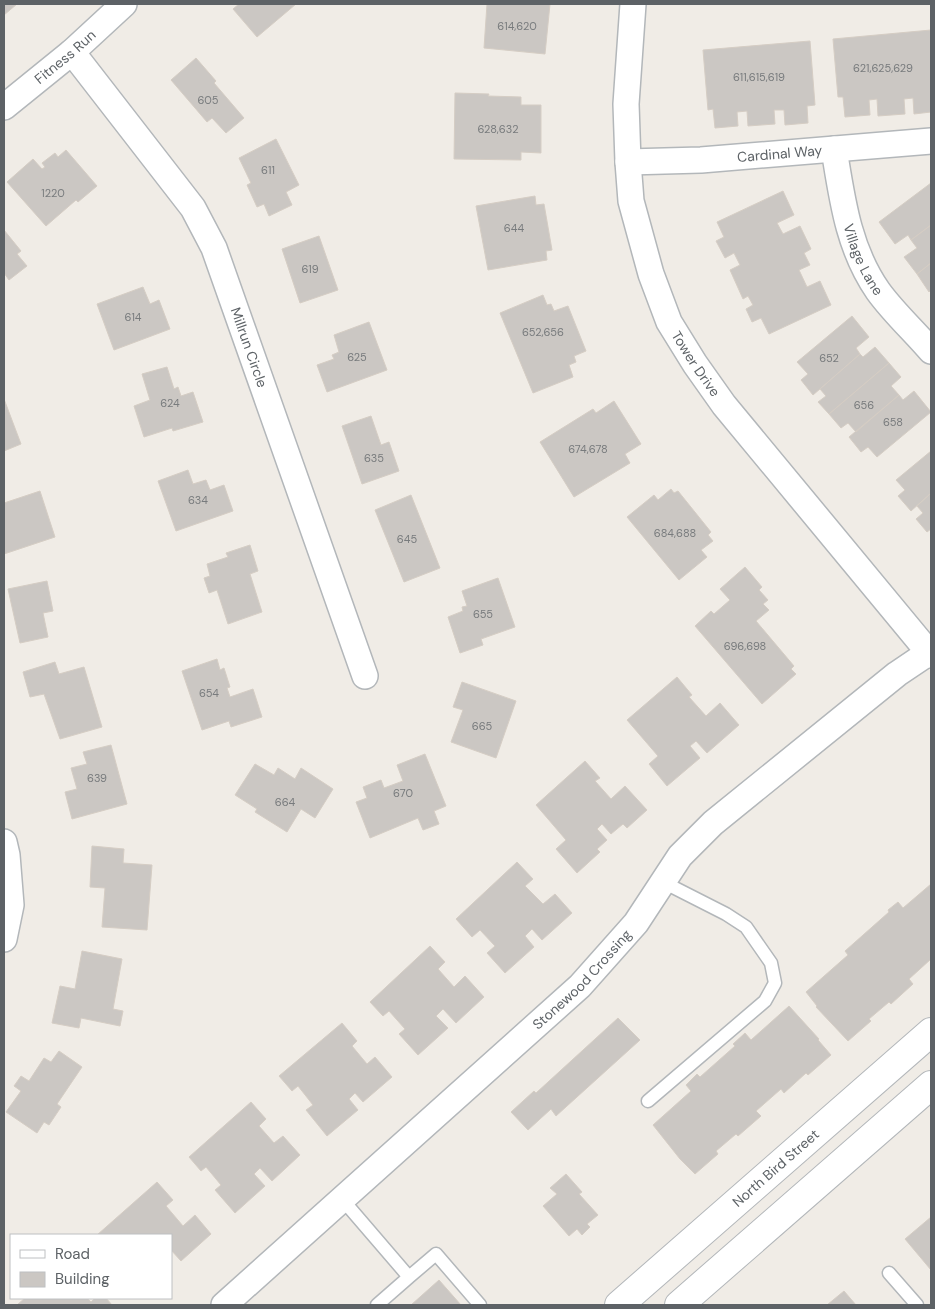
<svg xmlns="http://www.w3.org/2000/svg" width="935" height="1309" font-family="'DM Sans',sans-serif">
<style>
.building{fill:#cbc7c3;stroke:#d5cdc4}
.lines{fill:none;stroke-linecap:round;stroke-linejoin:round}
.service-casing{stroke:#b3b7ba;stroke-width:15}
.minor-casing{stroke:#b3b7ba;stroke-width:28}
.tertiary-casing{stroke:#b3b7ba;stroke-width:30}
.service{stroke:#fff;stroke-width:12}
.minor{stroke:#fff;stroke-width:25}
.tertiary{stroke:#fff;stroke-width:28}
.labels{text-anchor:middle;stroke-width:4;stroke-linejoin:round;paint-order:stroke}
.number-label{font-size:11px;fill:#787b7d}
.street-label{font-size:14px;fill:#5d6266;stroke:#fff}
</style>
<rect width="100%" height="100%" fill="#f0ece6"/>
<path class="building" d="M4,4H17L4,15Z
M239,4H296L257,37L233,9Z
M487,4H550L545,54L484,48Z
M931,30V112L914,114L913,98L904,99L905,114L878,116L877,99L869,100L870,115L845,117L843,97H838L833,39Z
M810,41L815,105L807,106L808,123L785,125L784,110H774L775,124L748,126L747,111L737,112L738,126L715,128L713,109L708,110L703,50Z
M196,58L216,81L214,83L244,118L226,133L212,118L207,122L171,80Z
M455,93L489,94L488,96L521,97V105H541V153L521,152V160L454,159Z
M276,139L299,185L286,192L292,205L269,216L264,204L257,207L247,185L251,183L239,158Z
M66,150L97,186L78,202L76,200L46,226L7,182L33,159L42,169L45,167L42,163L55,153L58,157Z
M931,183V225L911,240L908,235L895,244L879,222Z
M783,191L794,215L777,223L783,234L800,226L811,249L804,253L810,265L799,270L807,287L820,281L831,305L769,334L761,318L752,322L746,309L753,305L748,296L743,299L730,270L740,265L734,253L725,258L716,241L724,237L717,222Z
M535,196L536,205L544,204L552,250L546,251L547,260L488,270L476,206Z
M931,225V263L917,274L904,257L917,248L911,240Z
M4,230L21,251L17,254L27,266L9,280L4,273Z
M319,236L338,290L300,303L282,249Z
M931,263V290L929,292L917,274Z
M143,287L150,304L159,300L170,329L114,350L97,304Z
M543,295L547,305L551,304L554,311L568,306L586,351L574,356L576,362L569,365L573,377L533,393L500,313Z
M852,316L869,337L856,348L860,354L813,395L801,380L808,374L797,362Z
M369,322L387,370L327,392L317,365L334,359L332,355L339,352L334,335Z
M875,347L889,363L829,414L818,402L826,396L820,389L860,354L863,357Z
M889,363L901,377L891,386L899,395L856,432L848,423L841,428L829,414Z
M167,367L174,389L178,387L181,396L193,392L203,422L173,431L172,428L144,437L134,406L150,400L142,374Z
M914,391L931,412L877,457L868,447L861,452L849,437L899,395L903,400Z
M4,399L21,444L4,451Z
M614,401L641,444L625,454L630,463L574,497L540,442L593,409L596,413Z
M371,416L381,445L389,442L399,471L362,484L342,426Z
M931,451V493L911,511L898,496L905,490L896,480Z
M188,470L193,484L206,480L210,490L224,485L233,511L176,531L158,481Z
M671,489L674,493L678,491L711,532L708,535L713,541L701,550L707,557L679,580L627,517L654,495L658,500Z
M40,491L55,537L4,554V503Z
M931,493V529L927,532L916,519L923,513L917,506Z
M411,495L440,568L404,582L375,510Z
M250,545L258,571L250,574L262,612L228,624L217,590L209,593L204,578L210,576L207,564L228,557L226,553Z
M745,567L762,587L759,590L768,600L763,604L769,610L756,621L794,666L791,669L796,674L762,704L695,626L711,611L714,614L730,600L720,589Z
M498,578L515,627L481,639L483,645L460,653L448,617L463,611L462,607L467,606L462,591Z
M47,581L53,611L43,613L48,637L20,643L8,589Z
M217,659L220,670L224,668L230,687L227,688L230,697L253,689L262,717L231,727L229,721L202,730L182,671Z
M55,662L59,674L84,667L102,727L60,739L44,694L30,697L23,672Z
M677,677L692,695L689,697L706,716L720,703L739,725L707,753L696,741L690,746L700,758L667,786L649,764L658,756L627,720Z
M462,682L516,701L496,758L451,742L463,710L453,707Z
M111,745L127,804L72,819L65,792L77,789L71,768L87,764L83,752Z
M425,754L446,806L434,811L439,824L423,830L418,818L370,838L356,802L367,798L363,787L381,780L384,788L403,781L397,765Z
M585,761L600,778L595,781L611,799L625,786L647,810L627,828L623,824L611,834L602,824L597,829L607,840L597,849L600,852L577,873L556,849L566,840L536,805Z
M255,764L274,775L278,768L295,779L301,768L333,789L315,818L301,809L287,832L255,812L257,809L235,795Z
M92,846L124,849L123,863L152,865L147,930L102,927L105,888L90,887Z
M517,862L533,879L525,886L543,904L555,894L572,913L542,940L532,929L525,936L534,947L505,973L487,953L495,946L480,930L472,937L456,919Z
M931,884V959L909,979L913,984L891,1004L889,1002L869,1019L871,1021L848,1041L816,1007L817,1006L806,992L848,955L845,951L889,912L888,910L898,902L903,908Z
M430,946L445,962L438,969L454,987L465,976L484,997L456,1023L443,1009L436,1016L448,1028L418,1055L399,1034L405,1029L389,1011L383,1016L370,1002Z
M82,951L122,959L113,1009L123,1011L120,1026L81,1018L79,1028L52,1023L60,986L75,989Z
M789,1006L819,1039L818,1040L831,1055L808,1075L806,1073L784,1093L781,1089L756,1111L761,1116L738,1136L736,1134L716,1151L718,1154L695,1174L680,1159L653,1125L691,1091L686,1085L697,1074L700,1077L735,1046L733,1044L745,1033L751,1040Z
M618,1018L640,1040L556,1116L551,1109L528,1130L511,1112L534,1091L536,1093Z
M342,1023L357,1041L352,1046L367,1064L375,1057L392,1077L363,1102L355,1093L349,1099L358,1110L327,1136L306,1110L313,1105L298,1086L292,1091L279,1076Z
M59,1051L82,1067L57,1104L61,1107L49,1125L44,1122L37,1133L6,1112L21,1091L14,1086L21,1076L29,1081L44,1058L51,1062Z
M251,1102L266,1119L259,1126L274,1143L283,1136L300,1155L272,1181L260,1168L254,1174L265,1186L235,1213L215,1190L221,1185L206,1167L201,1171L189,1157Z
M566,1174L582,1192L579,1194L598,1215L587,1224L590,1227L582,1235L577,1229L569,1236L543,1206L557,1194L550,1188Z
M157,1182L173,1200L166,1206L183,1226L195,1215L211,1234L181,1261L171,1250V1235H97Z
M931,1217V1270L905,1239Z
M439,1280L461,1305H411Z
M844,1291L856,1305H827Z
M25,1298H87L91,1302L95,1298H106L112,1305H17Z"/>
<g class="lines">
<defs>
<path id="service" d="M648,1101L765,1001L775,983L771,963L746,927L726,914L663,882
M342,1199L409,1277L377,1305
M889,1273L917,1305
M409,1277L436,1254L480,1305"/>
<g id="minor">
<path id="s1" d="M633,4L626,104L628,162L631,201L651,274L669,322L695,364L724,405L931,655"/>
<path id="s2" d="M72,52L193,208L214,248L365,676"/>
<path id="s3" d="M4,107L72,52L124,4"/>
<path id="s4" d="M834,149C842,198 848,248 878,291C893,312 914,331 931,351"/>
<path id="s5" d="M628,162L701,160L931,141"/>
<path d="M4,842L7,855L11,905L4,939"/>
<path id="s6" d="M224,1305L580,986L636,923L680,856L713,823L897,674L931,651"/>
</g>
<g id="tertiary">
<path id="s7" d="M619,1305L931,1032"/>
<path d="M679,1305L931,1085"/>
</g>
</defs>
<use href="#service" class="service-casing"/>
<use href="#minor" class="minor-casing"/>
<use href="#tertiary" class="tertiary-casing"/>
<use href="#service" class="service"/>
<use href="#minor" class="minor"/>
<use href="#tertiary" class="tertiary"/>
</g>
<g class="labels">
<g class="number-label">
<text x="517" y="30">614,620</text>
<text x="883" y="72">621,625,629</text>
<text x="759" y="81">611,615,619</text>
<text x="208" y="104">605</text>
<text x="498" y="133">628,632</text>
<text x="268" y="174">611</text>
<text x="53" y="197">1220</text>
<text x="514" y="232">644</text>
<text x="310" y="273">619</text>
<text x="133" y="321">614</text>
<text x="543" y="336">652,656</text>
<text x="357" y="361">625</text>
<text x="829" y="362">652</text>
<text x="170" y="407">624</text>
<text x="864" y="409">656</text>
<text x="893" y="426">658</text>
<text x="588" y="453">674,678</text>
<text x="374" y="462">635</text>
<text x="198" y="504">634</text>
<text x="675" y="537">684,688</text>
<text x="407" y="543">645</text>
<text x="483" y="618">655</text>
<text x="745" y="650">696,698</text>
<text x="209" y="697">654</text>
<text x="482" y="730">665</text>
<text x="97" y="782">639</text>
<text x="403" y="797">670</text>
<text x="285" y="806">664</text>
</g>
<g class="street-label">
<text dy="5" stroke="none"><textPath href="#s3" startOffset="79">Fitness Run</textPath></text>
<text dy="5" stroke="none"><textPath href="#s5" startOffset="152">Cardinal Way</textPath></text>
<text dy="5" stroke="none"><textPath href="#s4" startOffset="115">Village Lane</textPath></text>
<text dy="5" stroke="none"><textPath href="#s2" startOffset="348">Millrun Circle</textPath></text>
<text dy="5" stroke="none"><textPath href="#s1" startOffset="374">Tower Drive</textPath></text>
<text dy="5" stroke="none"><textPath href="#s6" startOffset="484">Stonewood Crossing</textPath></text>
<text dy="5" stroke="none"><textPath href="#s7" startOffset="208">North Bird Street</textPath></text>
</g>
</g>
<rect width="935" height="1309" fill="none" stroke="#5d6266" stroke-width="10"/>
<rect x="10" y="1234" width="162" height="65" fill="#ffffff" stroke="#bec0c2"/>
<rect x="20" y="1250" width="25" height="8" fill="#ffffff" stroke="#bec0c2"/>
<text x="55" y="1259" font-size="15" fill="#5d6266">Road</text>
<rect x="20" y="1272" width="25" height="15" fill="#cbc7c3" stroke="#bec0c2"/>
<text x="55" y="1284" font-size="15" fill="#5d6266">Building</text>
</svg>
